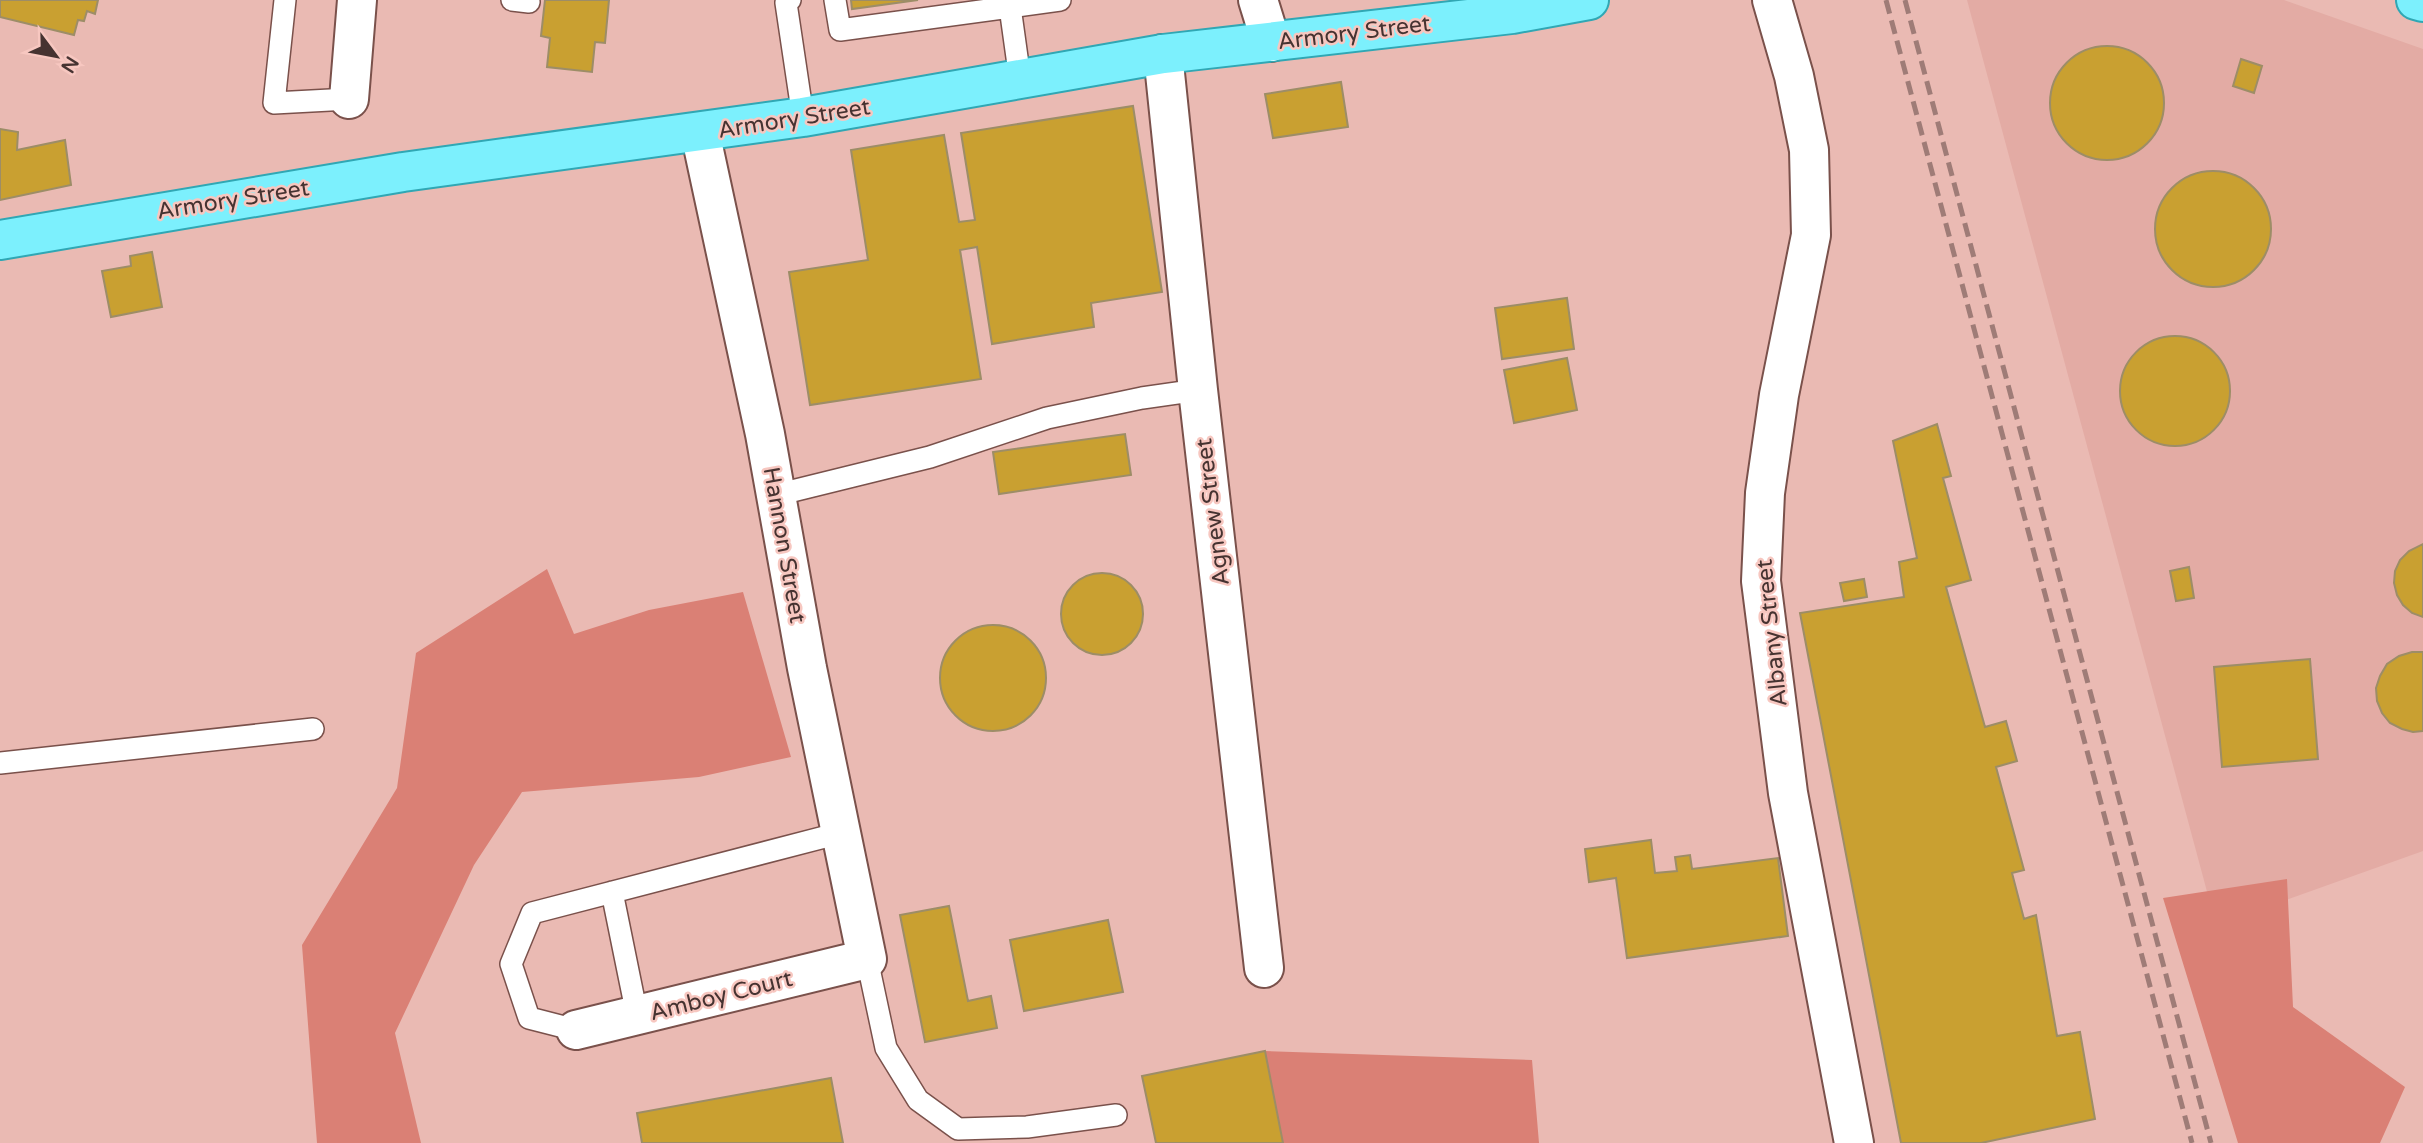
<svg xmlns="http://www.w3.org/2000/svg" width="2423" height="1143" font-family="'Varela Round',sans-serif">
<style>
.built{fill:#e3aba4}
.green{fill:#da8075}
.building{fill:#c9a031;stroke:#9d8d67;stroke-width:2}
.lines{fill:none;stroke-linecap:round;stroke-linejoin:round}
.service-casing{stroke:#7a514b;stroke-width:24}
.minor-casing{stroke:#7a514b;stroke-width:42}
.tertiary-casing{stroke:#7a514b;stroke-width:42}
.secondary-casing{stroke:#7a514b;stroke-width:42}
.primary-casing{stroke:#30a7b4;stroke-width:42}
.service{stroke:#fff;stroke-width:21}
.minor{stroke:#fff;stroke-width:38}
.tertiary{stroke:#fff;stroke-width:38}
.secondary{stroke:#fff;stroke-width:38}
.primary{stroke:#7cf0fd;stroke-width:38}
.rail{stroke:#9f7c77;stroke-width:5;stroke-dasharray:14 7;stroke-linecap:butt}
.labels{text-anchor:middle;stroke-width:5;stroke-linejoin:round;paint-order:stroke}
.street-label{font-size:23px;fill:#463331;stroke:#f7c7c0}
</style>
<rect width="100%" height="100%" fill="#eabab3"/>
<path class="built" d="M1967,0H2284L2423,49V851L2216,925Z"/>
<path class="green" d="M547,569L574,634L649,610L743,592L791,757L699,777L522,792L474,865L395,1033L421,1143H317L302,945L397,788L416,653Z
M2287,879L2293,1007L2405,1087L2380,1143H2238L2163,898Z
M1265,1051L1532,1060L1539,1143H1283Z"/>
<path class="building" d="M0,0H98L95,14L87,11L84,21L78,20L74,35L0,17Z
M545,0H609L605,43L595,42L592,72L547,67L550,38L541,36Z
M851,0H918L852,9Z
M2050 103a57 57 0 1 1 114 0a57 57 0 1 1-114 0Z
M2241,59L2262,66L2254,93L2233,86Z
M1341,82L1348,127L1273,138L1265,94Z
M1133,106L1162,292L1091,303L1094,327L992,344L977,247L960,250L981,379L810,405L789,272L868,260L851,150L944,135L959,222L975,220L961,133Z
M0,129L18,132L17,150L65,140L71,185L0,200Z
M2155 229a58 58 0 1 1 116 0a58 58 0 1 1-116 0Z
M152,252L162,307L111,317L102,271L131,266L130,256Z
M1567,298L1574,349L1502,359L1495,308Z
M2120 391a55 55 0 1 1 110 0a55 55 0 1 1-110 0Z
M1567,358L1577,410L1514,423L1504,370Z
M1937,424L1951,476L1943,478L1971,580L1946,587L1985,727L2006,721L2017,761L1996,767L2024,870L2012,873L2024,919L2036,915L2057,1036L2080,1032L2095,1119L1981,1143H1901L1800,613L1904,597L1899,562L1917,558L1893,441Z
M1125,434L1131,475L999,494L993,452Z
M2423,544V617L2412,613L2403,605L2397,595L2394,583L2395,571L2400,560L2409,551Z
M2189,567L2194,598L2176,601L2170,571Z
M1061 614a41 41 0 1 1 82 0a41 41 0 1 1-82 0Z
M1864,579L1867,597L1844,601L1840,583Z
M940 678a53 53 0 1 1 106 0a53 53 0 1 1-106 0Z
M2412,652H2423V731L2413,732L2402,729L2390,723L2382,713L2377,701L2376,688L2380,676L2387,664L2399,656Z
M2310,659L2318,759L2222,767L2214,667Z
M1651,840L1655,873L1677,871L1675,857L1690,855L1692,869L1778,858L1788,936L1627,958L1616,878L1589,882L1585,849Z
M949,906L968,1001L991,996L997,1028L925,1042L900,915Z
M1108,920L1123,992L1024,1011L1010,940Z
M1265,1051L1283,1143H1156L1142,1076Z
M831,1078L843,1143H642L637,1113Z"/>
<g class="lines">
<defs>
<path id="service" d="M285,0L274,103L349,99
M512,0L529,2
M790,0L786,3L803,117
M835,0L840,30L1010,7L1020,79
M1009,0L1010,7L1060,0
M776,495L930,457L1047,418L1142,398L1198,390
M0,763L313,729
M612,892L637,1015
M867,959L886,1048L918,1100L958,1129L1027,1127L1116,1115
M576,1030L529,1018L511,964L532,913L840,833"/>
<path id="minor" d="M1163,54L1198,390L1264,968
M349,99L357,0
M576,1030L867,959L807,668L765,434L700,132"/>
<path id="tertiary" d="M1258,0L1271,42"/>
<path id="secondary" d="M1772,0L1794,76L1809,150L1811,235L1779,395L1765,493L1761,581L1788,793L1854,1143"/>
<path id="primary" d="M2416,0L2423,2
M0,240L403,172L803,117L1163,54L1512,14L1589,0"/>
</defs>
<use href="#service" class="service-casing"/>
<use href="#minor" class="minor-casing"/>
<use href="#tertiary" class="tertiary-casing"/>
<use href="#secondary" class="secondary-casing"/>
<use href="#primary" class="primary-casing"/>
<use href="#service" class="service"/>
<use href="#minor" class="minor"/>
<use href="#tertiary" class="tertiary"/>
<use href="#secondary" class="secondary"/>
<use href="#primary" class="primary"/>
<path class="rail" d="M1886,0L2192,1143
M1905,0L2211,1143"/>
</g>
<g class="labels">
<g class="street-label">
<text transform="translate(1354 32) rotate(-7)" y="8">Armory Street</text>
<text transform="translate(794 118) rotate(-9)" y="8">Armory Street</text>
<text transform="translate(233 199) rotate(-9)" y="8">Armory Street</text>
<text transform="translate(1212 512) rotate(-97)" y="8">Agnew Street</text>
<text transform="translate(785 545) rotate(80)" y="8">Hannon Street</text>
<text transform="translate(1771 633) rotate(-96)" y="8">Albany Street</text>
<text transform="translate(721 995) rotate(-14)" y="8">Amboy Court</text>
</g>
</g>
<g transform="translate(56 56) rotate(122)" stroke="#f7c7c0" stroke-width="5" paint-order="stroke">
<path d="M0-5L12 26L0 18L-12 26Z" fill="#463331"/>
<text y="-10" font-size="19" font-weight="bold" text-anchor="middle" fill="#463331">N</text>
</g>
</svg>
